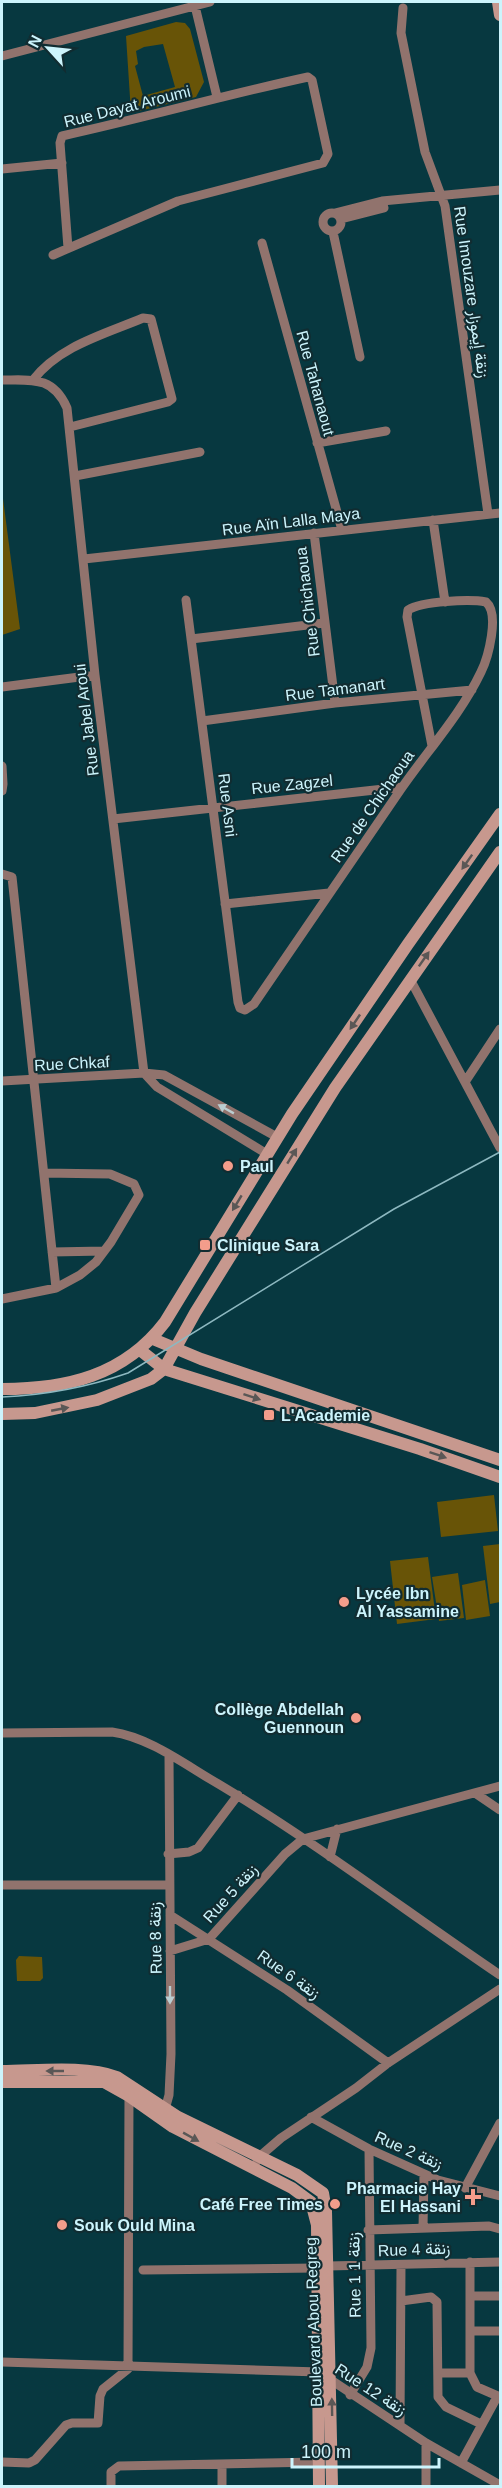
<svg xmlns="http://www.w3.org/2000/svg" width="502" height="2488" font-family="Helvetica,Vazirmatn,sans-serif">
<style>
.green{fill:#685407;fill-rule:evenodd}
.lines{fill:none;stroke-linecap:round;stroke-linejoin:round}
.street{stroke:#91736d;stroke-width:9}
.secondary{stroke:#c7988e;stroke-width:12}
.tram{stroke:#8db8c0;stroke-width:1.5}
.oneway{fill:#5a5756}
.oneway2{fill:#bacdd1}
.poi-dot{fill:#f49d8b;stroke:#112c31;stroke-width:2}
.labels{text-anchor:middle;stroke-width:4.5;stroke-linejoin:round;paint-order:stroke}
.street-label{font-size:16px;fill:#ccf4fc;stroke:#112c31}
.poi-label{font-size:16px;font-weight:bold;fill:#ccf4fc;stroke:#112c31;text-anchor:start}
</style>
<rect width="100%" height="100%" fill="#073840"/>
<path class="green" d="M176,22L185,23L190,29L204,82L196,97L131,113L126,36ZM163,44L175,87L143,96L135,66L138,64L136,51L144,47Z
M2,491L20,629L2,635Z
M494,1495L498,1531L441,1537L437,1502Z
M500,1544V1602L490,1604L483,1546Z
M428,1557L436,1619L397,1624L390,1561Z
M458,1573L464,1618L439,1621L432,1577Z
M485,1580L490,1616L466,1620L462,1585Z
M19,1956L42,1957L43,1978L40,1981H17L16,1960Z"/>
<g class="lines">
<path class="street" d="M195,6L217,97
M403,8L401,33L425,152L445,206L488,514
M2,56L210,2
M2,169L62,163
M323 222a9 9 0 1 1 18 0a9 9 0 1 1-18 0Z
M335,213L382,201L500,190
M341,219L384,208L382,201
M333,232L360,357
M262,243L342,530
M53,255L178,201L323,163L328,154L312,80L308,77C225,95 144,118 62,136L60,143L68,248
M2,380C32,380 53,376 67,408L95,675L144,1073
M33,380C59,346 105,334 143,318L151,319L172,399L168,402L70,427
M317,443L386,431
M75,476L200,452
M433,520L445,602
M314,533L335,703
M84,559L500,513
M186,600L238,1002L240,1008L245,1010L254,1004C303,932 352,860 401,789C428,750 461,714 481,672C488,658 500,614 486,602C470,599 422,601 408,610L407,617L432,746
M191,639L324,623
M2,687L95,675
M202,721L335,703L472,690
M2,766L3,784L2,791
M113,819L402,787
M2,874L12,877L56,1288
M225,904L329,893
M410,979L500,1148
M144,1073L157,1087L267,1154
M2,1081L144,1073L164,1075L277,1137
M465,1082L500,1029
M52,1252L104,1251
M2,1299L56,1288L80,1275L96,1262L111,1242L139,1195L134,1184L110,1174L44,1173
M2,1733L112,1732C147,1737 180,1761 210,1779C310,1838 404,1910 500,1975
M475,1793L500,1810
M168,1854L189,1852L198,1848L238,1795
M330,1857L337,1829
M2,1885H169
M170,1915L287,1990L388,2063
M170,1951L209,1939L285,1854L303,1839L500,1786
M164,2113L169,2095L171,2054L169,1756
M311,2117L369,2149L438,2180L500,2196
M257,2161L259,2157L281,2138L356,2088L388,2063L500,1989
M465,2188L500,2123
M423,2228L424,2174
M368,2230L489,2226L500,2229
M470,2262V2373L477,2387L500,2397
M328,2266L500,2262
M143,2270L317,2268
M471,2296H500
M401,2301L431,2297L437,2302L438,2397L446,2407L481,2424
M470,2331H500
M2,2362L319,2372L426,2443L500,2485
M438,2373H470
M350,2395L367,2367L371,2348L369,2149
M400,2425L401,2266
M2,2462L29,2463L35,2460L66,2425L72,2423H98L100,2396L103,2389L128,2369L129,2096
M461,2463L497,2397
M111,2486V2472L119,2466L319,2462
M222,2486V2464
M426,2486V2443"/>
<path class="secondary" d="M498,2L500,15
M153,1339L201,1359L500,1460
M140,1350L164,1369L420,1449L500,1477
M2,1389C66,1389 124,1376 165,1322L292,1114L408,944L500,814
M2,1414L35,1413L97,1400L151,1379L164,1369L195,1313L335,1088L500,852
M2,2071C36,2071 85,2065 117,2077L178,2117L297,2175L323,2193L326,2211L332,2486
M2,2082H104L129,2096L173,2127L292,2188L311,2202L317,2225L319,2486"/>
<path class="tram" d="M2,1397C47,1395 85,1388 128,1373L394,1209L500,1152"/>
</g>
<defs><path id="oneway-solid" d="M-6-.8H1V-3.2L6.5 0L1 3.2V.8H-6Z" transform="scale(1.5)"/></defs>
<g class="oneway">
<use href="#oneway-solid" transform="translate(467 862) rotate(125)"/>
<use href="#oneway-solid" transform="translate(424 959) rotate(-55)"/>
<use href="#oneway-solid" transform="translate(355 1022) rotate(124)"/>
<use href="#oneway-solid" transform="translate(292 1156) rotate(-58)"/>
<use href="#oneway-solid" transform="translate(237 1203) rotate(121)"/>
<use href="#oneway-solid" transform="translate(252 1397) rotate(18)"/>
<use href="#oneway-solid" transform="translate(60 1409) rotate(-11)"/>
<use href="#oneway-solid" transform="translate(438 1455) rotate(19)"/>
<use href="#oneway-solid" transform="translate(55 2071) rotate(-180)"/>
<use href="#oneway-solid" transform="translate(191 2137) rotate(29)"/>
<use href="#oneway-solid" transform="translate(332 2407) rotate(-91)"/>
</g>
<g class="oneway2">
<use href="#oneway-solid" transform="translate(226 1109) rotate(-151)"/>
<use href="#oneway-solid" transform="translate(170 1995) rotate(90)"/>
</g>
<g class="poi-dot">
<circle cx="228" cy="1166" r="6"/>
<rect x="199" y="1239" width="12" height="12" rx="3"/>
<rect x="263" y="1409" width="12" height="12" rx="3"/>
<circle cx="344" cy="1602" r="6"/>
<circle cx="356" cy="1718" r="6"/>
<path d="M470 2188h6v6h6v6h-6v6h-6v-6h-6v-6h6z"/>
<circle cx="335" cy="2204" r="6"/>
<circle cx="62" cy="2225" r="6"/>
</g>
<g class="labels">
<g class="street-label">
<text transform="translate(127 106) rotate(-14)" y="6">Rue Dayat Aroumi</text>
<text transform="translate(472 292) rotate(82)" y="6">Rue Imouzare زنقة إيموزار</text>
<text transform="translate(316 383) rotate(75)" y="6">Rue Tahanaout</text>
<text transform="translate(291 521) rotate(-7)" y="6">Rue Aïn Lalla Maya</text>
<text transform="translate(307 602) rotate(-97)" y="6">Rue Chichaoua</text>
<text transform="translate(335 689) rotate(-7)" y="6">Rue Tamanart</text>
<text transform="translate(86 720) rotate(-97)" y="6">Rue Jabel Aroui</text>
<text transform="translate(292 784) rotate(-6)" y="6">Rue Zagzel</text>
<text transform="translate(228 805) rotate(83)" y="6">Rue Asni</text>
<text transform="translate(372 806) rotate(-55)" y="6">Rue de Chichaoua</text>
<text transform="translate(72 1063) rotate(-3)" y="6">Rue Chkaf</text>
<text transform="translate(230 1893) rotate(-48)" y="6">Rue 5 زنقة</text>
<text transform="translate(155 1938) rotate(-91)" y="6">Rue 8 زنقة</text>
<text transform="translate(289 1974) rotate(35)" y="6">Rue 6 زنقة</text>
<text transform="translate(409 2150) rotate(24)" y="6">Rue 2 زنقة</text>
<text transform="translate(414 2249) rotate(-2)" y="6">Rue 4 زنقة</text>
<text transform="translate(354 2275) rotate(-91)" y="6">Rue 1 زنقة 1</text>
<text transform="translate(313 2322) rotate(-92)" y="6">Boulevard Abou Regreg</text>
<text transform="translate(371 2389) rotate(33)" y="6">Rue 12 زنقة</text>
</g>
<g class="poi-label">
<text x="240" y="1172">Paul</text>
<text x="217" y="1251">Clinique Sara</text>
<text x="281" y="1421">L'Academie</text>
<text x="356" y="1599">Lycée Ibn<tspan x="356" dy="18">Al Yassamine</tspan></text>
<text x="344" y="1715" text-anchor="end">Collège Abdellah<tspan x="344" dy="18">Guennoun</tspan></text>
<text x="461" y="2194" text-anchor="end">Pharmacie Hay<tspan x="461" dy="18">El Hassani</tspan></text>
<text x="323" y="2210" text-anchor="end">Café Free Times</text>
<text x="74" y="2231">Souk Ould Mina</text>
</g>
</g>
<rect width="502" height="2488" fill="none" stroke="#ccf4fc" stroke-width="6"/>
<g transform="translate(48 48) rotate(297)" stroke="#112c31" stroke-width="4.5" paint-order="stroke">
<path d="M0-4.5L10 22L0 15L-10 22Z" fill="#ccf4fc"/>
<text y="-9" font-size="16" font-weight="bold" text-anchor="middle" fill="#ccf4fc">N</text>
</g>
<path d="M292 2458v9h147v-9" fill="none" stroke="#ccf4fc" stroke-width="3"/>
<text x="301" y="2458" font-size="18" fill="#ccf4fc" stroke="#112c31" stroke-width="4.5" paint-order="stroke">100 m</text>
</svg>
